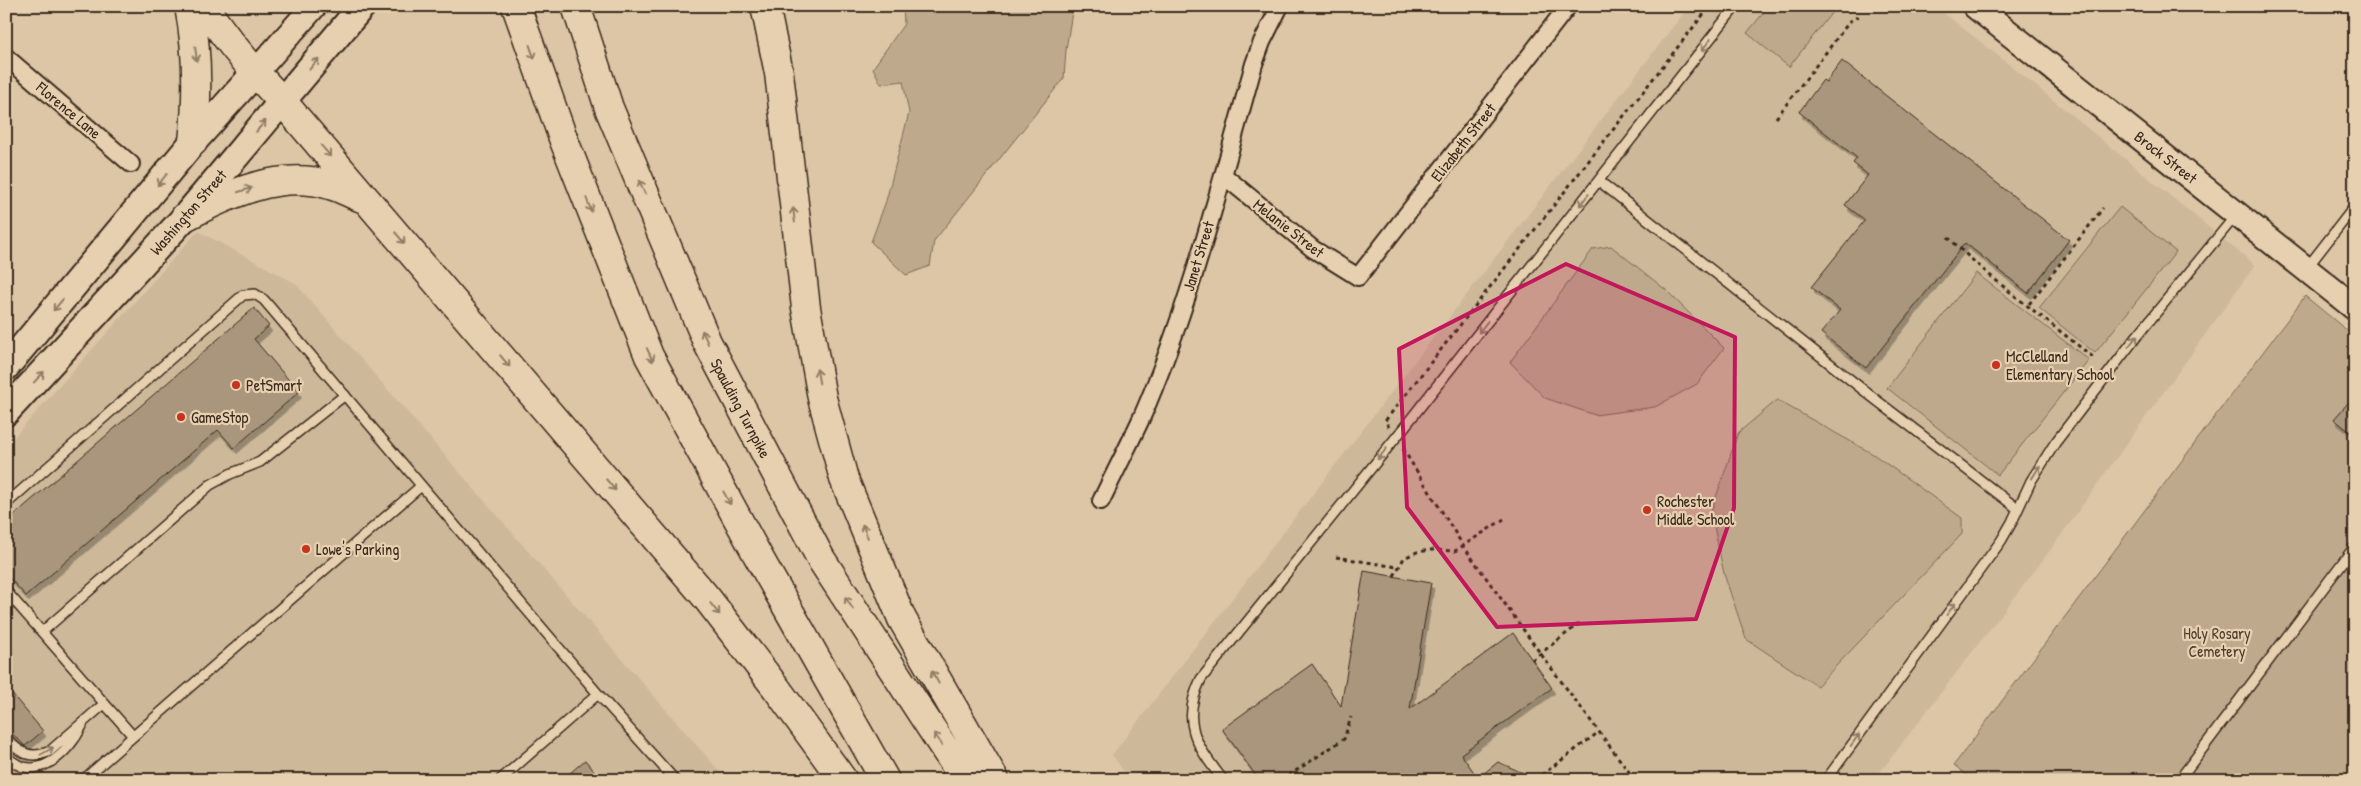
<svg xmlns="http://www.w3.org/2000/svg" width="2361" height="786" font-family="'Patrick Hand',sans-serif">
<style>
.built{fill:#cdb899}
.green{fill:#bea98d;stroke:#7c6a56}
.building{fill:#aa967c;stroke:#3b2a1e;filter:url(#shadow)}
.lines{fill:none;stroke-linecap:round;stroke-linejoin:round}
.lane-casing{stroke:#3b2a1e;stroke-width:12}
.street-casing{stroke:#3b2a1e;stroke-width:20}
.secondary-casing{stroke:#3b2a1e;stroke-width:28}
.primary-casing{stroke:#3b2a1e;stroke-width:30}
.highway-casing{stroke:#3b2a1e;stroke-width:31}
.path{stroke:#3b2a1e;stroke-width:3;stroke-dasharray:4 4;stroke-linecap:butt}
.lane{stroke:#e6d0af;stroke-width:9}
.street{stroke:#e6d0af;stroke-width:16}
.secondary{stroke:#e6d0af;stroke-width:24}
.primary{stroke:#e6d0af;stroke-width:26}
.highway{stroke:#e6d0af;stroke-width:28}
.oneway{stroke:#907d66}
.marked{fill:#c2185b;fill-opacity:0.2;stroke:#c2185b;stroke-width:4;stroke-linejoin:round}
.poi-dot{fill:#c8321e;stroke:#e6d0af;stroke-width:2}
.labels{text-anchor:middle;stroke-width:4.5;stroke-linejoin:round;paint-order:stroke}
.street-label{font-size:16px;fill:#3b2a1e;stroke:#e6d0af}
.poi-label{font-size:16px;fill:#3b2a1e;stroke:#e6d0af;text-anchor:start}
.park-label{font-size:16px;fill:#4f3d2f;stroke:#e6d0af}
</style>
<defs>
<filter id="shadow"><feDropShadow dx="3" dy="5.5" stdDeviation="0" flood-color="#0004"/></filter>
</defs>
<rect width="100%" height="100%" fill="#dcc6a6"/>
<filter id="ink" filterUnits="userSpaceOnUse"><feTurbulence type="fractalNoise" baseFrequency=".02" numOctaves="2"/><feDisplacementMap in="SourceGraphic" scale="10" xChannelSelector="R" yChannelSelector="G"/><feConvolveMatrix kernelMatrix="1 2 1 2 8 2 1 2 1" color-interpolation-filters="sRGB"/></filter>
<g filter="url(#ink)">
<path class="built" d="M1689,6H1935L2021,74L2255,265L2046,556L1874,780H1130L1112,755Z
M198,231L295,283L727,780H6V446Z"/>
<path class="green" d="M903,6H1069L1072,12L1066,50L1064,78L934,241L930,266L906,275L871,242L886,201L909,113L903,81L881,84L873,68L904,24Z
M1769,6H1837L1789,67L1747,33Z
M2120,207L2176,252L2095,353L2039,308Z
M1611,246L1666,290L1724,348L1697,384L1655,407L1595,415L1545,398L1510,362L1593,249Z
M1976,273L2089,360L1998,475L1887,388Z
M2305,296L2355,337V780H1972L1954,765Z
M1777,400L1873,454L1962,518V534L1817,686L1746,639L1724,574L1711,512L1738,433Z"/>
<path class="building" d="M1842,61L2069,240L2028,293L1965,243L1866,368L1821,333L1840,310L1811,287L1865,220L1845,205L1868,175L1853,163L1857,158L1799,112L1823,80L1826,82Z
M254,308L269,326L254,339L299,392L234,448L218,430L26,596L6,574V522Z
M2355,395V436L2334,419Z
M1364,571L1431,583L1410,709L1513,633L1552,688L1461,754L1478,778L1498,762L1539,780H1259L1222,729L1312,664L1341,706Z
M6,687L43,731L25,746L6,728Z
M585,760L602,780H562Z"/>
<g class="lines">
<defs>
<path id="lane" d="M1599,181L1871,396L2018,509
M2306,269L2355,206
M6,504L243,295L255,294L264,300L598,694L500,780
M6,591L132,735
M42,632L210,485L230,474L260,462L345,395
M598,694L675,780
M6,738C19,753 31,760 50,751L104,704
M6,756C35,786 69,753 82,726
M83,780L421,486
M1223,780C1196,745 1180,722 1201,679L1406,425L1736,6
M1826,780L2001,541L2012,522L2031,481L2055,443L2137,336L2236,215
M2179,780L2355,546"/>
<path id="street" d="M6,57L131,164
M1223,175L1313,249L1358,277L1568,6
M1101,501C1114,474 1128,447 1141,419C1190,307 1221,181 1254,64L1262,42L1280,6"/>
<path id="secondary" d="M1975,6L2355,308
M255,73L314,6"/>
<path id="primary" d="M6,367L193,142L255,73
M6,412L185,217L362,6"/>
<path id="highway" d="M189,6C198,52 198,96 193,142
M204,6C227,41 253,71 282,101L706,597L777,689L843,780
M516,6L563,138L649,356L758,556L885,780
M576,6L609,108L707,342L821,559L965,780
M765,6L779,73L806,308L822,398L844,479L902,619L995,780
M185,217C228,194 280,170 330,185C341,188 351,194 362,198"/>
</defs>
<use href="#lane" class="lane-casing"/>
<use href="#street" class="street-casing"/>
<use href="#secondary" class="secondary-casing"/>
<use href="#primary" class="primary-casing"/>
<use href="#highway" class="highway-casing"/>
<path class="path" d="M1776,118L1850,21L1859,16
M1948,237C1993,282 2046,319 2095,359
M2029,304L2103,208
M1389,427L1385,421L1710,6
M1403,449L1464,547L1540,653L1635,780
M1336,557L1397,567
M1394,576L1404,558L1417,552L1431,550L1455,551L1504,519
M1532,660L1580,623
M1282,780L1344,739L1351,717
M1535,780L1599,732"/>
<use href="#lane" class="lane"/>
<use href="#street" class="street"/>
<use href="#secondary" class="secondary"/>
<use href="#primary" class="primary"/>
<use href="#highway" class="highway"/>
</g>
<defs><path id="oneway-shaft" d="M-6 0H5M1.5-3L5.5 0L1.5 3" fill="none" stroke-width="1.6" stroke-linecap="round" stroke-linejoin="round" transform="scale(1.25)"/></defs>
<g class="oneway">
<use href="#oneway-shaft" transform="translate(1706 45) rotate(128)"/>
<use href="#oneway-shaft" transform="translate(532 52) rotate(71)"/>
<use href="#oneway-shaft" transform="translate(196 54) rotate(83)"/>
<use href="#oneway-shaft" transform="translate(314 64) rotate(-50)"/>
<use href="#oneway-shaft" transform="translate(261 126) rotate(-50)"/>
<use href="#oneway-shaft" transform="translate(326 151) rotate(49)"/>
<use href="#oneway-shaft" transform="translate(162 180) rotate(129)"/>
<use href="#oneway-shaft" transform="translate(642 187) rotate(-113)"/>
<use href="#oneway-shaft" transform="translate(245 190) rotate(-18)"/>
<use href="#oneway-shaft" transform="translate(1584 200) rotate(128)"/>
<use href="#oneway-shaft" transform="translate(589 205) rotate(69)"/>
<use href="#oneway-shaft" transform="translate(794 215) rotate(-97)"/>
<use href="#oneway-shaft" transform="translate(400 238) rotate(50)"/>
<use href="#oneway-shaft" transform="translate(58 305) rotate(130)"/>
<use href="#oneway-shaft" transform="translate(1483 327) rotate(128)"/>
<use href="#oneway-shaft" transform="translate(705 337) rotate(-114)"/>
<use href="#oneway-shaft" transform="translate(2133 341) rotate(-52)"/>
<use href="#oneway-shaft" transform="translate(650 355) rotate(65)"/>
<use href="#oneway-shaft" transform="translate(505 361) rotate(50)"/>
<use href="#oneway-shaft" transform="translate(818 376) rotate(-100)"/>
<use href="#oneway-shaft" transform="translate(39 377) rotate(-47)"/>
<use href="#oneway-shaft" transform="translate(1382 454) rotate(129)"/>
<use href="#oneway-shaft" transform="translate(2036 472) rotate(-58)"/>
<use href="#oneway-shaft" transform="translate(611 485) rotate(50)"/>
<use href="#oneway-shaft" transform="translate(727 498) rotate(61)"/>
<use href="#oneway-shaft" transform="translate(865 531) rotate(-113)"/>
<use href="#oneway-shaft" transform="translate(849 603) rotate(-123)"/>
<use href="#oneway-shaft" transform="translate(715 609) rotate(51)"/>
<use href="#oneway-shaft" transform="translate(1951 609) rotate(-54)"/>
<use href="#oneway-shaft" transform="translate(935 677) rotate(-120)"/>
<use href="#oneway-shaft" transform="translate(938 739) rotate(-123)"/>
<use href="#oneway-shaft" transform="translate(1855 740) rotate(-54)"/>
<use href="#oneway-shaft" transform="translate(47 751) rotate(-30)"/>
</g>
</g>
<path class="marked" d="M1566,264L1735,337L1734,508L1696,619L1497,627L1407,507L1399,349Z"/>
<g class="poi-dot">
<circle cx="1996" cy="365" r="5"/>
<circle cx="236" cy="385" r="5"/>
<circle cx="181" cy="417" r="5"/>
<circle cx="1647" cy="510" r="5"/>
<circle cx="306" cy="549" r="5"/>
</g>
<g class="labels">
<g class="street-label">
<text transform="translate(69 110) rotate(40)" y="6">Florence Lane</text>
<text transform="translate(1463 142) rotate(-52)" y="6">Elizabeth Street</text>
<text transform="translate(2166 157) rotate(38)" y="6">Brock Street</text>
<text transform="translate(188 212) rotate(-49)" y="6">Washington Street</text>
<text transform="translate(1289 228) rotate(38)" y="6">Melanie Street</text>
<text transform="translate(1198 256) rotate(-73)" y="6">Janet Street</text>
<text transform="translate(741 408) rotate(62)" y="6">Spaulding Turnpike</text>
</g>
<g class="poi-label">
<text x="2006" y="362">McClelland<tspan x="2006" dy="18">Elementary School</tspan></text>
<text x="246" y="391">PetSmart</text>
<text x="191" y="423">GameStop</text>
<text x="1657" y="507">Rochester<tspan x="1657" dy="18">Middle School</tspan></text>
<text x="316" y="555">Lowe's Parking</text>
</g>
<g class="park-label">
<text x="2217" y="639">Holy Rosary<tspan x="2217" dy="18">Cemetery</tspan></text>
</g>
</g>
<rect width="2361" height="786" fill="none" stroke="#e6d0af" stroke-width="25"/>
<rect x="12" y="12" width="2336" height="761" fill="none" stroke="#3b2a1e" stroke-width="2" filter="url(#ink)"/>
</svg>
